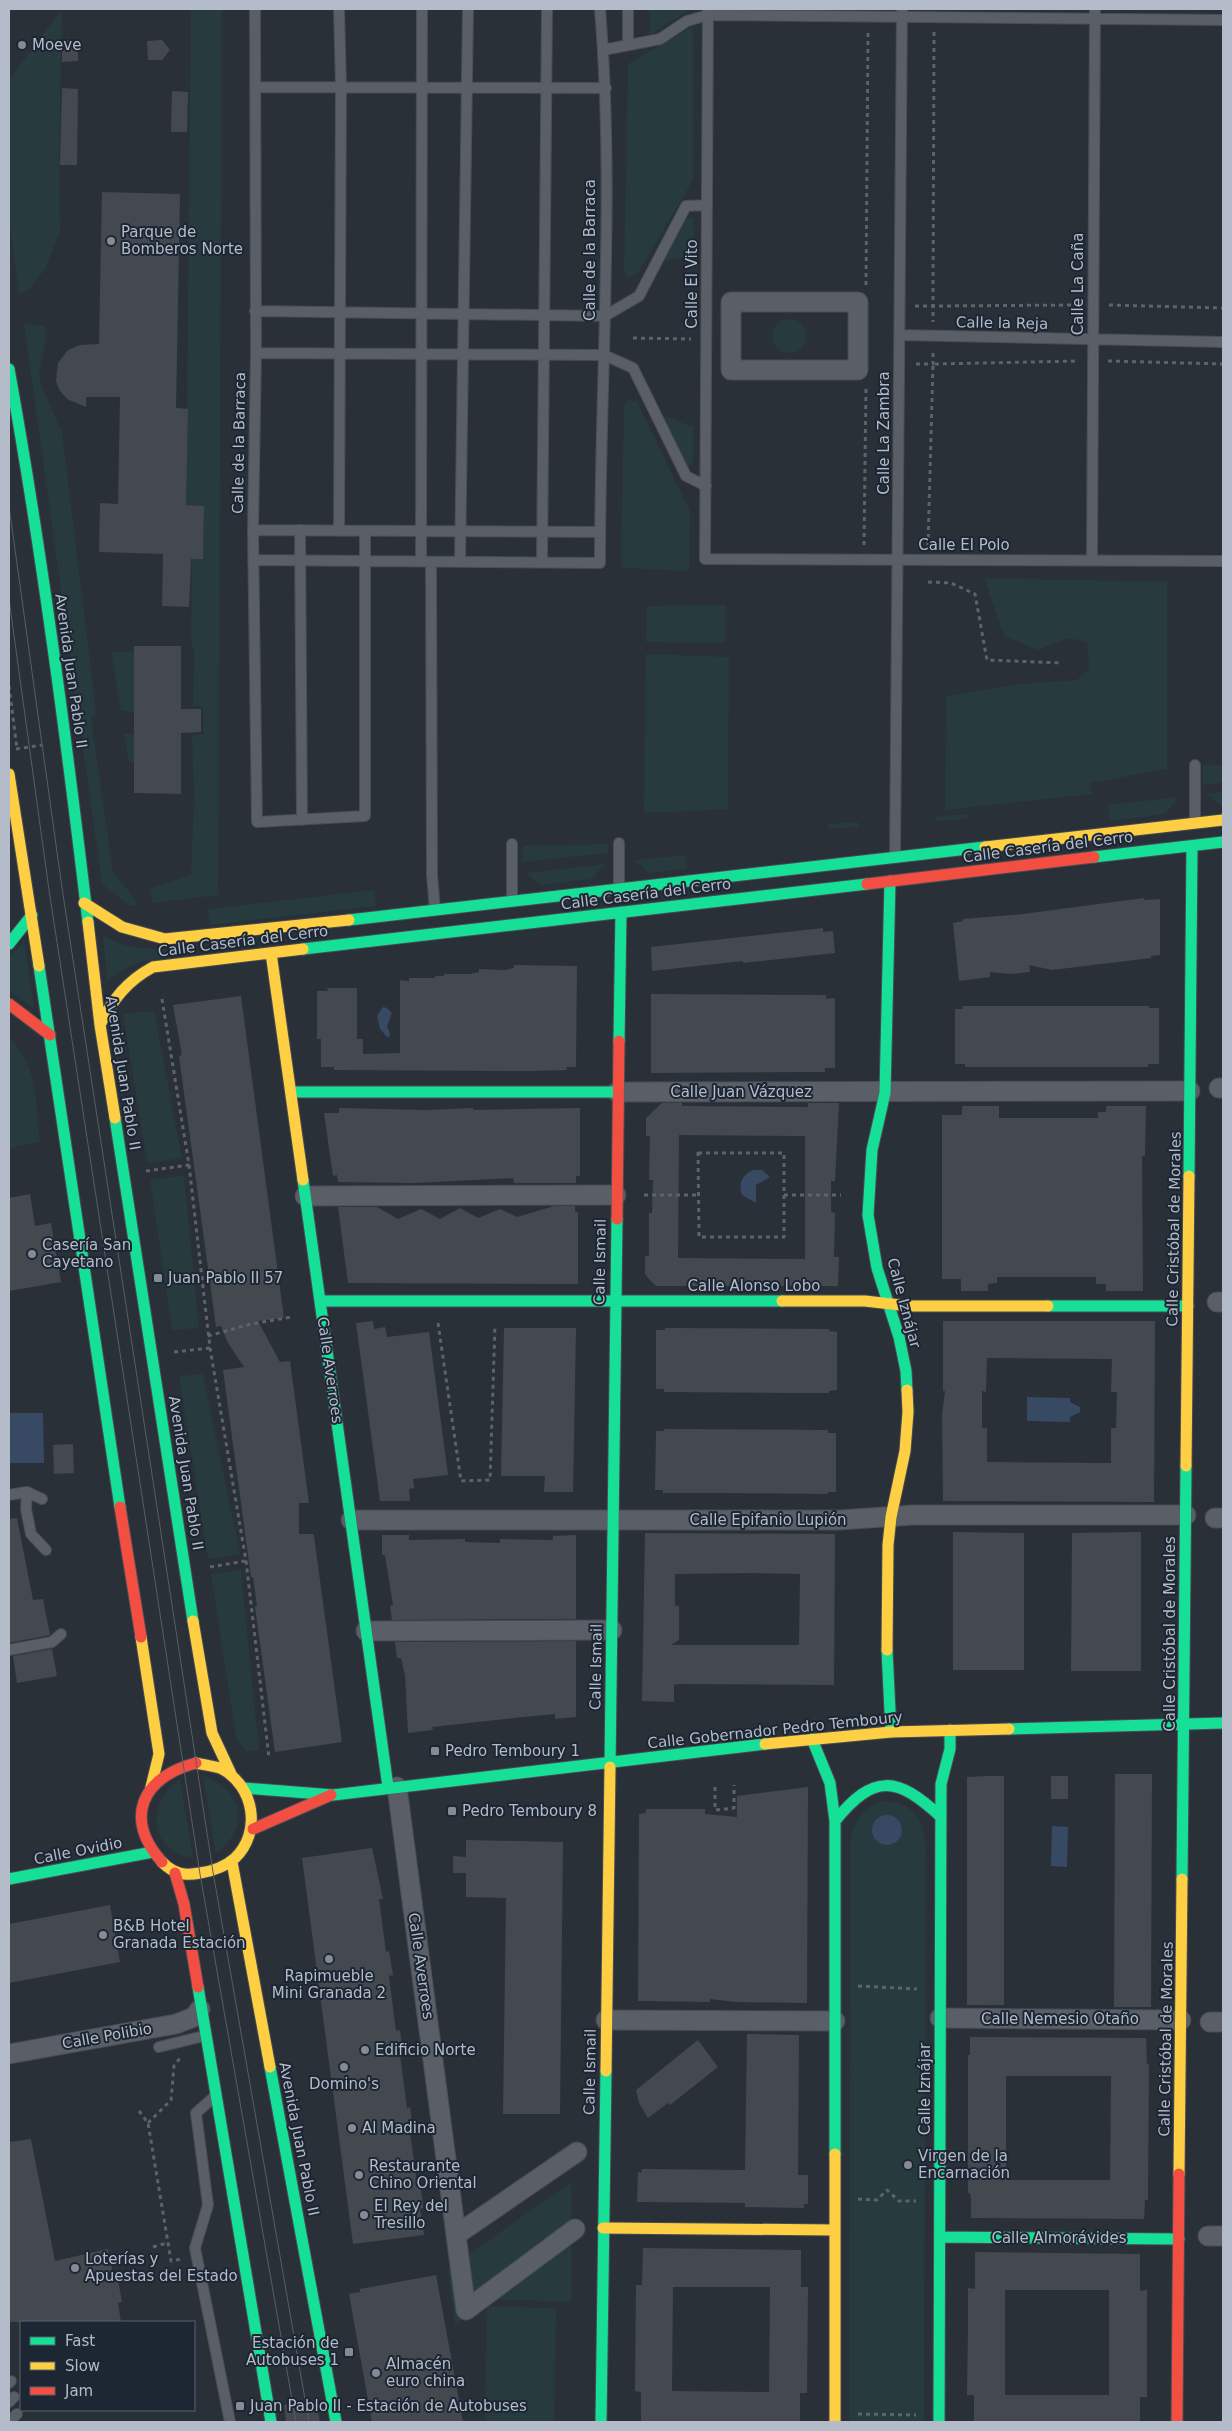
<svg xmlns="http://www.w3.org/2000/svg" width="1232" height="2431" font-family="'DejaVu Sans',sans-serif">
<style>
.green{fill:#273a3e}
.water{fill:#384963}
.building{fill:#444950;fill-rule:evenodd}
.lines{fill:none;stroke-linecap:round;stroke-linejoin:round}
.lane-casing{stroke:#484c53;stroke-width:12}
.street-casing{stroke:#484c53;stroke-width:21}
.fast-casing{stroke:#484c53;stroke-width:13}
.slow-casing{stroke:#484c53;stroke-width:13}
.jam-casing{stroke:#484c53;stroke-width:13}
.path{stroke:#5d636a;stroke-width:3;stroke-dasharray:4 4;stroke-linecap:butt}
.lane{stroke:#5a5e66;stroke-width:10}
.street{stroke:#5a5e66;stroke-width:19}
.fast{stroke:#16e098;stroke-width:11}
.slow{stroke:#ffcf43;stroke-width:11}
.jam{stroke:#f24e42;stroke-width:11}
.tram{stroke:#595d64;stroke-width:1}
.poi-dot{fill:#848b96;stroke:#1d2633;stroke-width:2}
.labels{text-anchor:middle;stroke-width:4;stroke-linejoin:round;paint-order:stroke}
.poi-label{font-size:15px;fill:#b4bcc9;stroke:#1d2633;text-anchor:start}
.street-label{font-size:15px;fill:#b4bcc9;stroke:#1d2633}
</style>
<rect width="100%" height="100%" fill="#2a3038"/>
<path class="green" d="M62,9L59,165L60,232L45,269L30,288L19,294L9,219V80Z
M191,9H222L218,895L153,903L150,888L191,875L194,795L192,735L204,734L203,707L193,706L194,653L191,640L192,559H203L204,506L182,505L186,500Z
M650,9H690L650,35Z
M693,26V180L638,273L628,278L624,271L628,64Z
M693,217L694,254L664,262L686,219Z
M772 336a17 17 0 1 1 34 0a17 17 0 1 1-34 0Z
M24,324L44,326L47,333L39,372L42,388L62,432L96,712L91,719L113,871L139,905L130,906L102,884Z
M628,400L637,402L690,511L689,571L621,568L624,405Z
M663,415L693,427V463L687,467Z
M984,578L1167,582V769L1090,783L1092,794L945,810L946,696L1021,684L1077,680L1089,669L1087,642L1068,638L1038,650L1004,636Z
M726,605L725,643L646,642L647,606Z
M134,651V712L121,711L111,652Z
M646,654L729,657L728,809L644,813Z
M124,734H134V763H129Z
M1203,765H1223V782L1203,785Z
M1223,792V807L1206,794Z
M1179,797L1165,814L1110,821L1108,805Z
M967,814V819L936,821V817Z
M858,822L859,827L828,829V824Z
M607,844L608,853L522,862L523,846Z
M685,855L687,869L648,873L635,860Z
M605,864L592,879L540,885L526,873Z
M374,890L376,906L210,925L208,909Z
M103,936C136,953 158,949 193,944L195,954C160,959 135,957 107,981Z
M24,940L34,1008L9,991V958Z
M154,1011L182,1158L147,1163L123,1014Z
M9,1038C38,1063 36,1107 40,1142L9,1148Z
M184,1175L199,1328L172,1330L150,1180Z
M203,1374L240,1554L208,1559L179,1376Z
M241,1570L259,1750L246,1751L236,1738L211,1574Z
M203,1776C244,1789 250,1829 216,1854Z
M180,1779L193,1858C148,1851 145,1802 180,1779Z
M884,1801C915,1803 922,1818 926,1847L924,2422H849L850,1841C855,1821 862,1807 884,1801Z
M571,2182V2302L490,2299L455,2326L448,2269Z
M487,2306L556,2308L554,2422L485,2421Z"/>
<path class="water" d="M383,1007L387,1008L392,1013L387,1026L390,1034L388,1038L380,1029L377,1016Z
M753,1170H762L770,1177L756,1185V1203L742,1195C738,1183 742,1175 753,1170Z
M1027,1397L1070,1398V1402L1080,1407V1412L1070,1417V1422L1027,1421Z
M9,1413H43L44,1463H9Z
M872 1830a15 15 0 1 1 30 0a15 15 0 1 1-30 0Z
M1052,1826L1068,1827L1067,1867L1051,1866Z"/>
<path class="building" d="M62,40H78V61L62,62Z
M162,40L170,50L162,60H148L147,41Z
M62,88L78,89L77,165H60Z
M172,91L188,92L187,132H171Z
M102,192L180,194L176,408L188,409L186,505L204,506L203,559H191L189,607L162,606L163,554L99,552L100,503L118,504L120,397H86V407L67,399L60,391L56,381L58,363L68,350L80,345L99,344Z
M134,646H181V709H201V732L181,733V794L134,793Z
M1144,898V900L1160,899V955L1151,956V958L1052,970L1029,965L1030,972L1011,974L990,972V977L959,981L953,923L963,921V919L1023,914Z
M823,928V932L833,931L835,953L743,963V961L652,971L651,947Z
M514,965L577,966L576,1067H566L567,1070L531,1071L334,1070V1067H321V1039H317V991H328L327,988H357V1039H363V1054L400,1053V980L409,981V978H435V976H444V974H470L479,972V969L505,970L514,968Z
M651,994L826,995V999L835,998V1068H825V1072L651,1073Z
M241,996L284,1318L258,1321L280,1362L290,1361L309,1503H299V1534H313L314,1536L342,1742L275,1752L255,1607L257,1606L253,1577H251L223,1370L244,1367L228,1343L221,1326L216,1327L179,1056L182,1055L173,1005Z
M962,1006H1149V1008H1159V1064H1148V1067H965V1064H955V1009H963Z
M662,1103H682V1106L808,1107V1103H839L835,1181H831V1212L835,1213L834,1257H839L838,1286H656L649,1279L645,1274V1256H649V1213H652L653,1180H649L650,1136H646V1118ZM679,1135L805,1136V1259L678,1258Z
M962,1106H999V1118H1098V1112H1106V1106H1146L1145,1156H1142L1143,1291H1106V1284H1096V1277H997V1283L988,1284V1291H961V1279H942V1115H962Z
M339,1108L425,1110L473,1108V1110L580,1108V1176H576V1183H514L513,1178L414,1183L338,1182L337,1175L333,1176L324,1113H339Z
M30,1194L35,1226L51,1223L61,1282L9,1291V1198Z
M554,1206H575V1212H578V1284L348,1283L338,1207H377L398,1219L421,1209L440,1219L460,1208L478,1218L500,1209L517,1217Z
M373,1321L374,1329L385,1327L387,1337L429,1332L448,1475L413,1479L414,1488L409,1489L410,1501H380L356,1323Z
M943,1321H1155L1154,1502L943,1501L942,1415L945,1391H943ZM987,1358L1112,1359L1111,1392H1117L1116,1428H1111V1463L987,1462V1428H982V1391L986,1392Z
M504,1328H576L573,1492H544L545,1476H501Z
M665,1328L829,1329V1331L837,1332V1390L829,1391V1393H793L664,1392V1389H656V1330H665Z
M664,1429L828,1430V1433H836V1492H828V1494L725,1493H663V1490H655L656,1431H664Z
M73,1444L74,1473L54,1474L53,1445Z
M17,1518L33,1600L43,1599L50,1635L9,1643V1519Z
M953,1532L1024,1533V1670H953Z
M1141,1532V1671H1071L1072,1533Z
M645,1533L835,1534L834,1685L678,1684L674,1685V1702L642,1701ZM756,1573L800,1574L799,1645H671L679,1640V1606H675V1574Z
M382,1535H409V1540L465,1539V1542L500,1543V1539L553,1540V1536L576,1535V1619L392,1620L390,1606L393,1605L385,1555H382Z
M576,1641V1717L555,1719V1714L514,1718L432,1727L433,1730L408,1733L405,1675L401,1658H397L395,1642Z
M52,1649L57,1676L17,1683L13,1656Z
M1115,1774H1152L1151,2007H1114Z
M988,1776H1004V2005H967V1777Z
M1051,1776H1068V1799H1051Z
M808,1787L807,2003L736,2002L710,1999V2002L638,2001L639,1814L646,1813V1809H705V1814L737,1817V1796Z
M466,1840L563,1842L560,2114H503L506,1898L466,1897V1873H453V1856L466,1857Z
M372,1848L383,1899H379L386,1952L389,1951L393,1975L389,1976L396,2031L400,2030L403,2054L400,2055L407,2108L410,2107L413,2131L410,2132L417,2184H420L422,2196L423,2208L420,2209L424,2235L353,2244L302,1858Z
M110,1905L120,1962L9,1983V1924Z
M747,2034L799,2035L798,2175H808V2204H804V2208L745,2207V2203L637,2202L638,2172L641,2173L642,2169L745,2170Z
M970,2037L1146,2038L1147,2064H1149L1148,2191V2200H1145L1144,2219L971,2218V2200L970,2193H968V2055H970ZM1006,2076H1111L1110,2180H1006Z
M698,2040L718,2067L670,2105L668,2103L648,2118L639,2103L636,2090Z
M31,2139L55,2261L108,2249L114,2280H118L122,2302L118,2303L121,2322H9V2142Z
M643,2248L801,2250V2287H808L807,2393H800V2422H641V2392L635,2391L636,2285H642ZM673,2287H770L769,2392L672,2391Z
M975,2252L1140,2254V2291L1147,2290V2397H1140V2422H974V2395H967L968,2325V2288L975,2289ZM1005,2290H1109V2395H1005Z
M436,2275L463,2422H372L349,2294L360,2292V2289Z
M316,2400L320,2422H286L284,2405Z"/>
<g class="lines">
<defs>
<path id="lane" d="M255,9L256,353L253,530L257,822L365,816V531
M339,9L341,87L339,531
M628,9V45
M708,9L705,559L1223,561
M603,50L660,39L687,21L708,15L1223,20
M255,87L606,88
M255,311L605,316L639,296L686,206L707,205
M900,335L1223,342
M256,353L604,355L633,368L686,476L706,486
M253,530L600,532
M300,530L302,820
M253,560L600,563C600,378 615,193 600,9
M1092,560L1095,9
M421,561L422,9
M431,562L432,875L435,910
M460,562L468,9
M542,563L547,9
M1195,765V823
M895,857L902,9
M619,889V843
M512,900V844
M27,1492L26,1509L31,1534L46,1550
M9,1495L27,1492L42,1499
M9,1650L52,1642L61,1634
M159,2047L204,2036
M214,2097L196,2113L208,2205L195,2248L230,2422
M9,2383L11,2381
M9,2402L14,2397
M9,2422L17,2414"/>
<path id="street" d="M731,302H858V370H731Z
M1219,1088H1223
M617,1092L1190,1091
M305,1196L616,1195
M1217,1302H1223
M1215,1518H1223
M351,1520H840L913,1515H1186
M366,1631L612,1630
M397,1787L456,2235
M940,2018L1181,2020
M606,2020L835,2021
M1210,2022H1223
M9,2054L176,2024L194,2017L200,2009
M575,2229L466,2310L456,2235L577,2152
M1208,2236H1223"/>
<path id="fast" d="M9,369C42,552 66,737 88,922
M1094,857L1223,842
M890,881L885,1093L872,1150L868,1215L877,1268L899,1337L906,1371L907,1390
M349,920L985,847
M9,944L32,915
M303,949L867,884
M39,966L120,1507
M619,1041L621,912
M291,1092H617
M115,1118L193,1621
M1189,1176L1192,846
M303,1180L388,1787
M320,1301H782
M1048,1306H1188
M887,1650L891,1732
M1009,1729L1223,1723
M812,1739L830,1783L835,1821V2154
M610,1767L617,1219
M244,1788L333,1795L765,1744
M835,1821C874,1773 897,1776 941,1817
M9,1879L153,1852
M1182,1879L1186,1466
M198,1987L271,2422
M270,2067L336,2422
M940,2237L1179,2239
M601,2422L606,2071
M939,2422L941,1784L950,1749V1730"/>
<path id="slow" d="M9,774L39,966
M985,847L1223,820
M84,903L122,927L165,939L349,920
M88,922L100,1025L115,1118
M271,953L303,1180
M100,1025C113,999 127,981 153,967L303,949
M782,1301H865L909,1306H1048
M1186,1466L1189,1176
M193,1621L212,1733L232,1776
M141,1637L159,1754L151,1787
M887,1650L888,1545L891,1517L905,1451L908,1412L907,1390
M765,1744L891,1732L1009,1729
M162,1862C174,1874 184,1876 200,1873C213,1871 225,1867 235,1858C262,1832 254,1786 222,1769C215,1766 204,1765 196,1763
M232,1862L270,2067
M606,2071L610,1767
M835,2154V2422
M1179,2174L1182,1879
M603,2228L835,2230"/>
<path id="jam" d="M867,884L1094,857
M9,1004L50,1035
M617,1219L619,1041
M120,1507L141,1637
M253,1829L331,1795
M162,1862C123,1818 142,1777 196,1763
M175,1873L184,1904L198,1987
M1177,2422L1179,2174"/>
</defs>
<use href="#lane" class="lane-casing"/>
<use href="#street" class="street-casing"/>
<use href="#fast" class="fast-casing"/>
<use href="#slow" class="slow-casing"/>
<use href="#jam" class="jam-casing"/>
<path class="path" d="M934,32L933,306L1078,305
M866,285L868,31
M1109,305L1223,308
M915,306H933V322
M633,338L691,339
M1108,361L1223,364
M916,364H933V349
M864,545L866,386
M928,546L933,364L1079,361
M928,582L951,583L975,594L987,660L1062,663
M9,686L17,749
M16,749L42,745
M162,999L189,1165L210,1348L246,1561L269,1758
M698,1153H784V1237H699Z
M146,1171L189,1165
M644,1195H699
M784,1195H841
M438,1323L461,1481L490,1480L495,1325
M208,1336L251,1324L292,1317
M174,1352L210,1348
M210,1567L245,1561
M715,1787V1810L734,1808V1785
M858,1986L917,1989
M139,2111L148,2123L171,2261L182,2259
M148,2123L171,2100L174,2066L180,2058
M858,2199L877,2200L887,2190L899,2201H916
M153,2247L167,2243
M858,2414L916,2415"/>
<use href="#lane" class="lane"/>
<use href="#street" class="street"/>
<use href="#fast" class="fast"/>
<use href="#slow" class="slow"/>
<use href="#jam" class="jam"/>
<path class="tram" d="M9,506L62,888L213,1872L309,2422
M9,599L49,890L200,1874L296,2422"/>
</g>
<g class="poi-dot">
<circle cx="22" cy="45" r="5"/>
<circle cx="111" cy="241" r="5"/>
<circle cx="32" cy="1254" r="5"/>
<rect x="153" y="1273" width="10" height="10" rx="2.5"/>
<rect x="430" y="1746" width="10" height="10" rx="2.5"/>
<rect x="447" y="1806" width="10" height="10" rx="2.5"/>
<circle cx="103" cy="1935" r="5"/>
<circle cx="329" cy="1959" r="5"/>
<circle cx="365" cy="2050" r="5"/>
<circle cx="344" cy="2067" r="5"/>
<circle cx="352" cy="2128" r="5"/>
<circle cx="908" cy="2165" r="5"/>
<circle cx="359" cy="2175" r="5"/>
<circle cx="364" cy="2215" r="5"/>
<circle cx="75" cy="2268" r="5"/>
<rect x="344" y="2347" width="10" height="10" rx="2.5"/>
<circle cx="376" cy="2373" r="5"/>
<rect x="235" y="2401" width="10" height="10" rx="2.5"/>
</g>
<g class="labels">
<g class="poi-label">
<text x="32" y="50">Moeve</text>
<text x="121" y="237">Parque de<tspan x="121" dy="17">Bomberos Norte</tspan></text>
<text x="42" y="1250">Casería San<tspan x="42" dy="17">Cayetano</tspan></text>
<text x="168" y="1283">Juan Pablo II 57</text>
<text x="445" y="1756">Pedro Temboury 1</text>
<text x="462" y="1816">Pedro Temboury 8</text>
<text x="113" y="1931">B&amp;B Hotel<tspan x="113" dy="17">Granada Estación</tspan></text>
<text x="329" y="1981" text-anchor="middle">Rapimueble<tspan x="329" dy="17">Mini Granada 2</tspan></text>
<text x="375" y="2055">Edificio Norte</text>
<text x="344" y="2089" text-anchor="middle">Domino's</text>
<text x="362" y="2133">Al Madina</text>
<text x="918" y="2161">Virgen de la<tspan x="918" dy="17">Encarnación</tspan></text>
<text x="369" y="2171">Restaurante<tspan x="369" dy="17">Chino Oriental</tspan></text>
<text x="374" y="2211">El Rey del<tspan x="374" dy="17">Tresillo</tspan></text>
<text x="85" y="2264">Loterías y<tspan x="85" dy="17">Apuestas del Estado</tspan></text>
<text x="339" y="2348" text-anchor="end">Estación de<tspan x="339" dy="17">Autobuses 1</tspan></text>
<text x="386" y="2369">Almacén<tspan x="386" dy="17">euro china</tspan></text>
<text x="250" y="2411">Juan Pablo II - Estación de Autobuses</text>
</g>
<g class="street-label">
<text transform="translate(590 250) rotate(-90)" y="5">Calle de la Barraca</text>
<text transform="translate(692 284) rotate(-90)" y="5">Calle El Vito</text>
<text transform="translate(1078 284) rotate(-90)" y="5">Calle La Caña</text>
<text transform="translate(1002 323) rotate(1)" y="5">Calle la Reja</text>
<text transform="translate(884 433) rotate(-90)" y="5">Calle La Zambra</text>
<text transform="translate(239 443) rotate(-89)" y="5">Calle de la Barraca</text>
<text x="964" y="550">Calle El Polo</text>
<text transform="translate(71 671) rotate(82)" y="5">Avenida Juan Pablo II</text>
<text transform="translate(1048 847) rotate(-7)" y="5">Calle Casería del Cerro</text>
<text transform="translate(646 894) rotate(-7)" y="5">Calle Casería del Cerro</text>
<text transform="translate(243 941) rotate(-7)" y="5">Calle Casería del Cerro</text>
<text transform="translate(123 1073) rotate(81)" y="5">Avenida Juan Pablo II</text>
<text x="741" y="1097">Calle Juan Vázquez</text>
<text transform="translate(1174 1229) rotate(-89)" y="5">Calle Cristóbal de Morales</text>
<text transform="translate(600 1262) rotate(-89)" y="5">Calle Ismail</text>
<text x="754" y="1291">Calle Alonso Lobo</text>
<text transform="translate(904 1303) rotate(75)" y="5">Calle Iznájar</text>
<text transform="translate(330 1370) rotate(82)" y="5">Calle Averroes</text>
<text transform="translate(186 1473) rotate(81)" y="5">Avenida Juan Pablo II</text>
<text x="768" y="1525">Calle Epifanio Lupión</text>
<text transform="translate(1170 1634) rotate(-90)" y="5">Calle Cristóbal de Morales</text>
<text transform="translate(596 1667) rotate(-89)" y="5">Calle Ismail</text>
<text transform="translate(775 1730) rotate(-6)" y="5">Calle Gobernador Pedro Temboury</text>
<text transform="translate(78 1851) rotate(-11)" y="5">Calle Ovidio</text>
<text transform="translate(421 1966) rotate(82)" y="5">Calle Averroes</text>
<text x="1060" y="2024">Calle Nemesio Otaño</text>
<text transform="translate(107 2036) rotate(-10)" y="5">Calle Polibio</text>
<text transform="translate(1166 2039) rotate(-89)" y="5">Calle Cristóbal de Morales</text>
<text transform="translate(590 2072) rotate(-89)" y="5">Calle Ismail</text>
<text transform="translate(925 2089) rotate(-90)" y="5">Calle Iznájar</text>
<text transform="translate(299 2139) rotate(79)" y="5">Avenida Juan Pablo II</text>
<text x="1059" y="2243">Calle Almorávides</text>
</g>
</g>
<rect width="1232" height="2431" fill="none" stroke="#b4bcc9" stroke-width="20"/>
<rect x="20" y="2321" width="175" height="90" fill="#1d2633" stroke="#59626f"/>
<rect x="30" y="2337" width="25" height="8" fill="#16e098" stroke="#59626f"/>
<text x="65" y="2346" font-size="15" fill="#b4bcc9">Fast</text>
<rect x="30" y="2362" width="25" height="8" fill="#ffcf43" stroke="#59626f"/>
<text x="65" y="2371" font-size="15" fill="#b4bcc9">Slow</text>
<rect x="30" y="2387" width="25" height="8" fill="#f24e42" stroke="#59626f"/>
<text x="65" y="2396" font-size="15" fill="#b4bcc9">Jam</text>
</svg>
